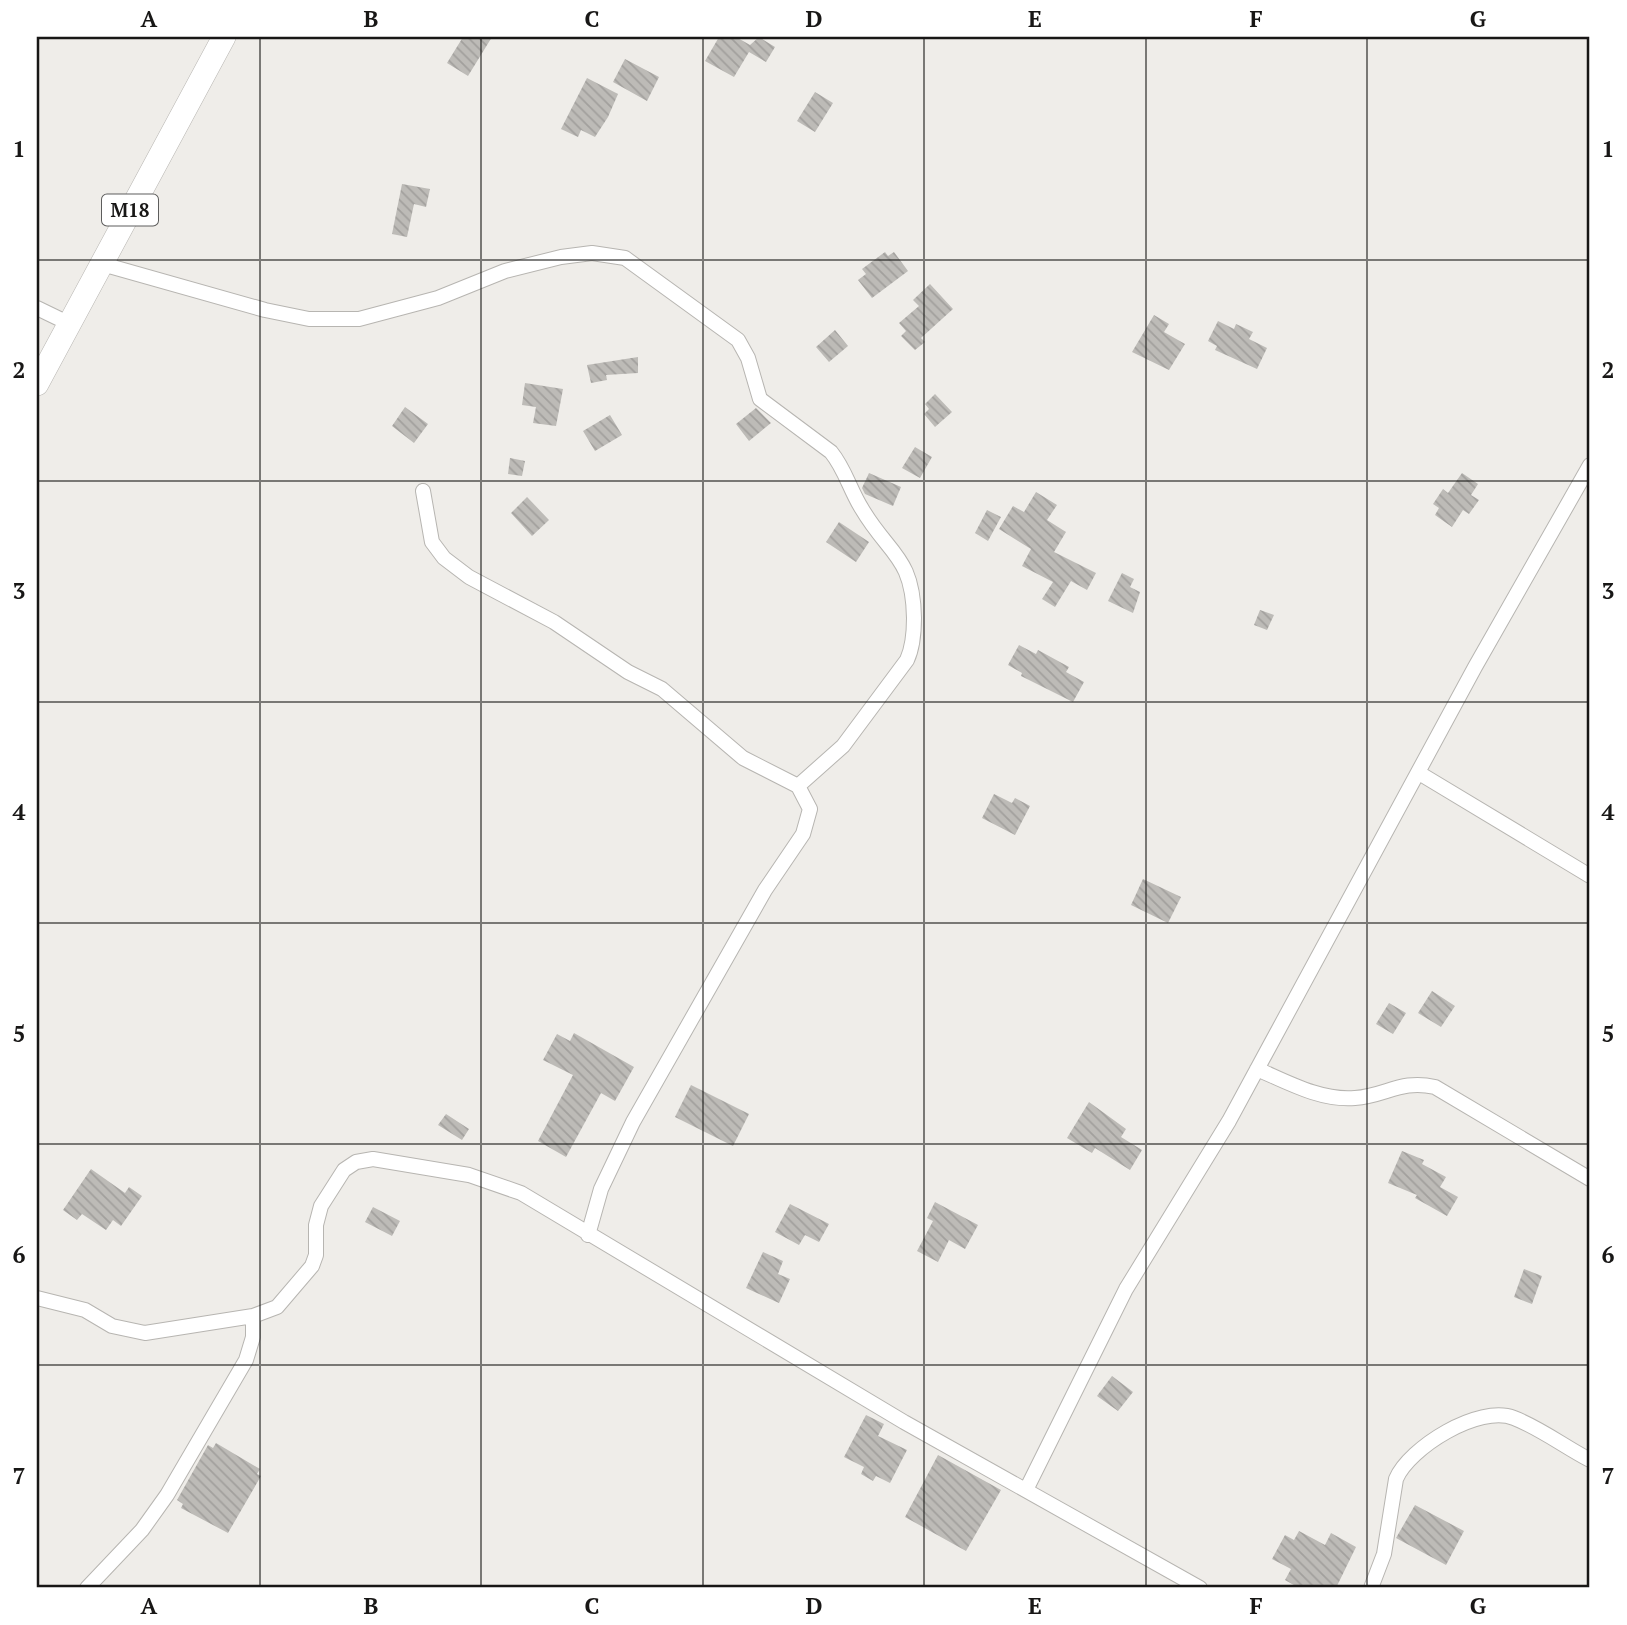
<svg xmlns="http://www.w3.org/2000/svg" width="1627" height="1625" font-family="'PT Serif',serif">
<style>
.building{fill:url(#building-back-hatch)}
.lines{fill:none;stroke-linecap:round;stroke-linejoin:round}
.street-casing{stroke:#b7b5b1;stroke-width:16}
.primary-casing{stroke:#b7b5b1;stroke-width:24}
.street{stroke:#fff;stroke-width:14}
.primary{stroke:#fff;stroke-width:23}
.grid{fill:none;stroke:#181716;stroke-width:2;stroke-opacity:0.55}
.labels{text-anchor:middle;stroke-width:7;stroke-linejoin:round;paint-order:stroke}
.shield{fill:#fff;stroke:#5d5d5c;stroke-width:2}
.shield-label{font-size:19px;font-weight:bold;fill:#181716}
.neatline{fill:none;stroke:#181716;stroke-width:2.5}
.grid-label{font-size:23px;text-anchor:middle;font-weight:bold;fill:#181716}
</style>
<defs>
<pattern id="building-back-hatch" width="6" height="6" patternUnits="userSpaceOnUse" patternTransform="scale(1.75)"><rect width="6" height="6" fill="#bdbbb7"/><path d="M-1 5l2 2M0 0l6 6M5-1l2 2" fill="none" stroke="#a2a09d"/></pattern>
</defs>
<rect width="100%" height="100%" fill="#efede9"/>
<path class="building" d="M463,37H492L468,76L447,63Z
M719,37H736L750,45L759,37L775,47L766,62L749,52L734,77L705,61Z
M625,59L659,77L647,101L613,82Z
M587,78L618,94L608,117L595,137L581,130L578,137L561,129Z
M815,92L833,103L815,132L797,121Z
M402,184L430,189L426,207L414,204L407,237L392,234Z
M885,252L888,256L894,252L908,271L872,298L858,280L866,274L862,269Z
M930,284L953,309L921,338L925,342L915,350L901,336L906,331L899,323L919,306L913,300Z
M1154,315L1169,324L1164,332L1185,344L1169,370L1132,352Z
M1218,321L1234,329L1236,324L1253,332L1249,339L1267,348L1257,369L1215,350L1217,346L1208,341Z
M835,330L848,346L829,362L816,347Z
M638,357V373L606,375L607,380L591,383L587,365Z
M525,383L563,389L556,426L533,423L536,407L522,405Z
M935,394L952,412L935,427L924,414L929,409L925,404Z
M405,407L428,424L414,443L392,426Z
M756,408L771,423L749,441L736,424Z
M610,415L622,435L595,451L583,431Z
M915,447L932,457L920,478L902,468Z
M510,458L525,461L522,476L508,474Z
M869,473L901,487L893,506L865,494L862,488Z
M1462,473L1478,484L1471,495L1479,500L1469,514L1463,510L1452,527L1435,515L1439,508L1433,504L1443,489L1448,493Z
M1036,492L1057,505L1047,520L1066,532L1054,552L1096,573L1087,590L1071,581L1055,607L1042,599L1053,582L1022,566L1031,549L999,529L1013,506L1024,512Z
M527,497L549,520L532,536L511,513Z
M987,510L1001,517L988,541L975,533Z
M839,522L869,542L856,562L826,542Z
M1122,573L1134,579L1130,587L1140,592L1133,613L1108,601Z
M1260,610L1274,615L1267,630L1254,625Z
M1019,645L1036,654L1038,650L1069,667L1066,672L1084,682L1073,702L1021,676L1022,673L1008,665Z
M994,794L1012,803L1015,798L1030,806L1015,835L982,818Z
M1143,879L1181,897L1168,923L1131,905Z
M1432,991L1455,1006L1441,1027L1418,1013Z
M1389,1003L1406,1013L1393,1034L1376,1024Z
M574,1033L634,1067L615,1101L601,1093L566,1157L538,1141L573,1075L543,1060L557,1034L570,1041Z
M691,1085L749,1114L733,1146L675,1117Z
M1089,1102L1126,1129L1121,1137L1142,1150L1130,1170L1095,1148L1092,1153L1067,1138Z
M446,1114L469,1129L462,1140L438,1125Z
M1402,1151L1424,1160L1422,1164L1446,1177L1440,1187L1458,1197L1447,1216L1415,1198L1417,1195L1388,1183Z
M91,1169L125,1193L129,1187L142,1196L121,1226L113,1220L106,1230L82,1214L77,1220L63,1210Z
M935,1202L978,1225L965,1249L949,1240L938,1262L917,1251L933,1221L927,1218Z
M790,1204L829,1224L819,1242L805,1235L799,1245L775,1232Z
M373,1207L400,1221L392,1236L365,1222Z
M763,1252L783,1261L778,1274L790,1279L779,1303L746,1288Z
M1524,1269L1542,1276L1532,1304L1514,1297Z
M1112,1376L1133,1392L1118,1411L1097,1396Z
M866,1415L884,1424L878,1436L907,1450L890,1483L876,1476L873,1481L861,1474L864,1467L844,1457Z
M216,1443L260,1469L257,1474L261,1476L228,1533L181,1508L183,1504L177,1500L208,1445L213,1448Z
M938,1455L1001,1490L966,1551L905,1517Z
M1415,1505L1464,1531L1446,1565L1396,1538Z
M1299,1531L1325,1545L1331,1533L1356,1547L1336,1588H1299L1285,1580L1291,1569L1272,1559L1285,1535L1294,1540Z"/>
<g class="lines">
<defs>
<path id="street" d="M102,264L265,310L309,319H359L438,298L505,271L561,257L592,253L625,258L738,340L748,358L760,399L831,452C845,469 850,490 862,509C889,555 913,556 914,618C914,632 913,647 907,660L843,746L798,786
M37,308L70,324
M423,491L432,542L444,558L469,577L554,622L628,672L662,689L743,758L798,786L810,809L803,834L765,890L633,1122L601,1189L588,1235
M1419,773L1590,876
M1257,1069C1287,1082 1321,1101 1355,1098C1386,1096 1401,1079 1435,1087L1590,1179
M37,1298L85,1310L112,1326L145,1333L253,1316L277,1307L312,1266L316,1255V1225L321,1206L344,1170L356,1162L373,1159L469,1175L521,1193L904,1422L1200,1588
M1026,1490L1126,1289L1229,1121L1475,667L1590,465
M87,1588L142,1530L167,1495L246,1360L253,1337V1316
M1371,1588L1384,1554L1396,1479C1409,1448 1479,1404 1514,1418C1540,1428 1565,1447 1590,1460"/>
<path id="primary" d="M37,384L224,37"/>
</defs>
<use href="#street" class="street-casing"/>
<use href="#primary" class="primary-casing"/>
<use href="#street" class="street"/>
<use href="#primary" class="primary"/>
</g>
<path class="grid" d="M260,37V1588M481,37V1588M703,37V1588M924,37V1588M1146,37V1588M1367,37V1588M37,260H1590M37,481H1590M37,702H1590M37,923H1590M37,1144H1590M37,1365H1590"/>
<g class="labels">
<rect class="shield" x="102" y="194.5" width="56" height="31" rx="5"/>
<g class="shield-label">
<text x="130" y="217">M18</text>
</g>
</g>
<rect width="1627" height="1625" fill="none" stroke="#ffffff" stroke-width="77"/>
<rect x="38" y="38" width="1550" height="1548" class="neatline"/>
<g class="grid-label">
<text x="149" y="27">A</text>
<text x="371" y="27">B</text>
<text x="592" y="27">C</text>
<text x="814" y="27">D</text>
<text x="1035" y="27">E</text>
<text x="1256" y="27">F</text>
<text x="1478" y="27">G</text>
<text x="19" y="157">1</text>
<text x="1608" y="157">1</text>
<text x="19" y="378">2</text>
<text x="1608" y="378">2</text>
<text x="19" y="599">3</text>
<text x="1608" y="599">3</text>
<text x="19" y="820">4</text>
<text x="1608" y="820">4</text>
<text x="19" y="1042">5</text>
<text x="1608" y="1042">5</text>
<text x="19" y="1263">6</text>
<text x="1608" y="1263">6</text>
<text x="19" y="1484">7</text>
<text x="1608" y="1484">7</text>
<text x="149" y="1614">A</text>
<text x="371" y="1614">B</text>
<text x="592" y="1614">C</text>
<text x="814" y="1614">D</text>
<text x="1035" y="1614">E</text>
<text x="1256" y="1614">F</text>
<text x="1478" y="1614">G</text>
</g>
</svg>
